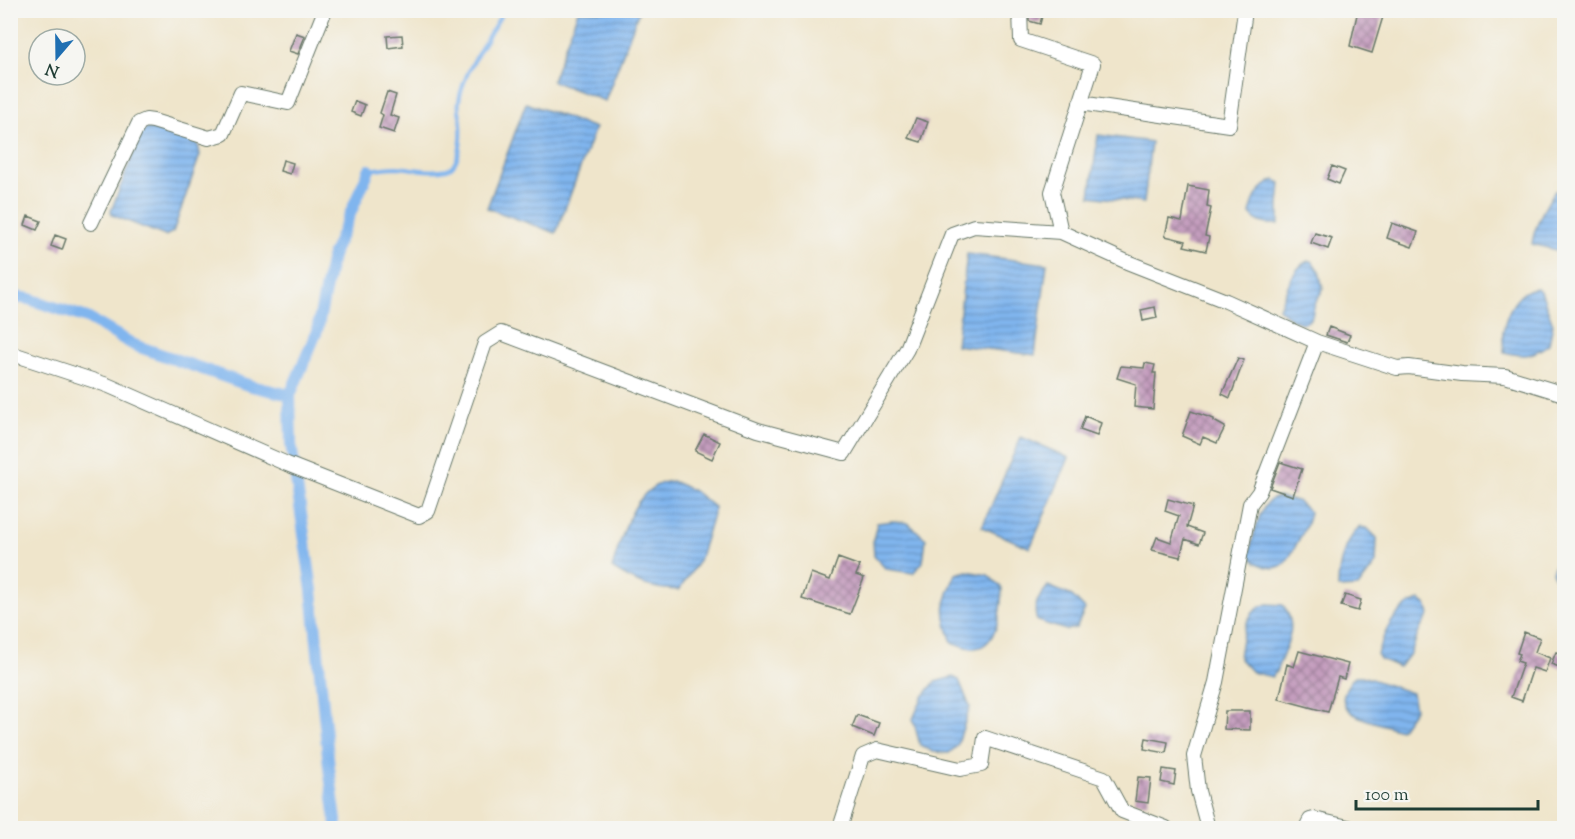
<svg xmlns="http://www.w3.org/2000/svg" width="1575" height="839" font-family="'Sorts Mill Goudy',serif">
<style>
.water{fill:url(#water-rules);stroke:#507991;stroke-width:1.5}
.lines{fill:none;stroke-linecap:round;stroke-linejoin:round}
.stream{stroke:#80b5ee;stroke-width:4}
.canal{stroke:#80b5ee;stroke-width:12}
.building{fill:url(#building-cross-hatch)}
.minor-casing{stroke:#687869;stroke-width:16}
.minor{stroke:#fff;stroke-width:14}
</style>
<defs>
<pattern id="water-rules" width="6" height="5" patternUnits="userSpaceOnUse" patternTransform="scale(1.5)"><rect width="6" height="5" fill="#80b5ee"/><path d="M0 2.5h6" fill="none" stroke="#6894c2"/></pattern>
<pattern id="building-cross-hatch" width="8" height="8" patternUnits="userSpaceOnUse" patternTransform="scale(1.5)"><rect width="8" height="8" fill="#c49dbe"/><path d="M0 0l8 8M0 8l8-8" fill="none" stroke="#9f819b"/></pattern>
</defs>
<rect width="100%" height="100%" fill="#f6f6f2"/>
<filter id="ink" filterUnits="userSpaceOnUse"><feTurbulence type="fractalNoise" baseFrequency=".0167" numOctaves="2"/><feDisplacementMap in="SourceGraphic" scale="12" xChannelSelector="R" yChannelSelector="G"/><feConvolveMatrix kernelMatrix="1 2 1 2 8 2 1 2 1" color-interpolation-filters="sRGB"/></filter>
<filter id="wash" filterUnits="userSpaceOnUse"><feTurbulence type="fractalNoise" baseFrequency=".008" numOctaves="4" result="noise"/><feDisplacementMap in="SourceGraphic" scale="24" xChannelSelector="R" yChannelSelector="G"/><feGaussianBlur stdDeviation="1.35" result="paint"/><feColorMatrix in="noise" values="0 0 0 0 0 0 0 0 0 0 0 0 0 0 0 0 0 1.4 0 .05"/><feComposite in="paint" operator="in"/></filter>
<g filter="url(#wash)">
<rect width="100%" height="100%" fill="#efe5cb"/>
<path class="water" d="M578,11H639L605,101L552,81Z
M526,103L595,128L556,233L487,208Z
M152,128L193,140L198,144L200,155L173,232L165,236L112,215L111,211L142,131L147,128Z
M1098,135L1151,142L1144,203L1090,196Z
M1275,180L1281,183L1279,205V224C1267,225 1258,224 1250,214C1253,198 1259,187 1275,180Z
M1564,189V252L1532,244C1535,224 1544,208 1555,191Z
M967,254L1047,264L1035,355L956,345Z
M1308,261H1312L1319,271L1323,289C1320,295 1316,300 1314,307C1313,310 1313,313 1312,316C1304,332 1285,315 1279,308C1286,292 1292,268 1308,261Z
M1537,288L1541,291L1553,324L1549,344C1531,357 1525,357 1504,352C1504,346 1502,338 1503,332C1506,313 1517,290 1537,288Z
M1021,437L1069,458L1030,548L982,527Z
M672,481L694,491L715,508L699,561L679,590C650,589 637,584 612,568C622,537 633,484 672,481Z
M1277,497L1297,501L1310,512C1307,528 1302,533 1295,547C1289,559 1283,571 1267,567C1258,564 1253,562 1249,554C1254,537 1259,500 1277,497Z
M893,521L908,523L926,539L923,562L913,573L886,569L874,556L873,540L877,523Z
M1359,527L1367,528L1377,538L1376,563L1358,587L1338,588C1338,565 1344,544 1359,527Z
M1564,546V589L1558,586L1552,571Z
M967,571L988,575L1002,588C1001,606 999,646 975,648C967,649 959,644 952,642C940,611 943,604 956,574Z
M1048,586L1072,596L1085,609L1076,628L1066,630L1037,621C1032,605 1038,599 1048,586Z
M1420,600L1426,604L1429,615C1427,619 1423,623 1421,628C1412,645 1415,652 1399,667L1380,659L1377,654C1385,631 1395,607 1420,600Z
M1267,604L1283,605C1300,628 1285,647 1276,672L1272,677L1252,672L1239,658C1242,637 1244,611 1267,604Z
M1355,676H1362L1412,693L1415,709L1400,730C1372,720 1320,715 1355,676Z
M953,677L959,680L970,707L957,746L949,753L933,752L920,745L913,719L922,698L935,682Z"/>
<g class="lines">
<path class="stream" d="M369,170C378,169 387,167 396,167C413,168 430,173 447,169C461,165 462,136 461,123C461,116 457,108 459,101C463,72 489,36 504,10"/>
<path class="canal" d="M10,296L29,299L87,318L134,345L251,386L290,395
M337,828L329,767L312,590L291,444L290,395L317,331L332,256L369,170"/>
</g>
<g id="blocks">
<path class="building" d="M1029,10L1043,12L1040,24L1029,21Z
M1358,10H1385L1372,53L1350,46Z
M296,33L305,36L298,54L289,51Z
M402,35L403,46L388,48L387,36Z
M387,92L396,95L390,115L399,118L394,133L379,128L383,115L380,113Z
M355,101L365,105L361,116L351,112Z
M916,118L928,122L921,142L908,138Z
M283,160L293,163L290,174L280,171Z
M1332,166L1345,171L1339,184L1327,179Z
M1188,186L1209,190L1207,207L1211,208L1205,236L1209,237L1206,251L1184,246L1186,241L1165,236L1169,218L1182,221Z
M28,216L41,221L37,230L25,225Z
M1392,223L1418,232L1412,247L1387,238Z
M1315,233L1332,238L1328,249L1311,243Z
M55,235L66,239L62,250L51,246Z
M1155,307L1157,318L1143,321L1141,310Z
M1329,327L1350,335L1347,342L1326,335Z
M1238,358L1244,360L1230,398L1222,394Z
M1145,363L1155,365L1153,373H1156L1153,409L1134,407L1136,384L1117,378L1121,366L1144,368Z
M1191,411L1214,419V421L1225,427L1217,443L1203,437L1200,444L1182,436Z
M1085,416L1101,423L1097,436L1080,430Z
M704,434L720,442L712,459L695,451Z
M1280,462L1302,469L1293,496L1270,488Z
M1168,499L1193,506L1187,527L1203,533L1199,544L1185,539L1180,557L1152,550L1157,537L1171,542L1179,516L1165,511Z
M838,558L860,566L856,575L864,578L850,614L802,599L811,573L830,580Z
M1345,595L1361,600L1358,611L1341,606Z
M1524,632L1540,638L1535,652L1550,658L1545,672L1533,668L1522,701L1511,697L1523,663L1517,661L1520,654L1517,653Z
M1299,651L1348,664L1344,679L1338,677L1328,712L1279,699L1287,664L1294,667Z
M1556,652L1564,655L1562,668L1551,664Z
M1225,711H1250V730L1224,729Z
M857,715L879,723L874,736L852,727Z
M1146,738L1168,742L1166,753L1144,749Z
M1163,769L1176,771L1174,785L1161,782Z
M1138,777L1151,778L1148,803L1135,801Z"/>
</g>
</g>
<g filter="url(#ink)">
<use href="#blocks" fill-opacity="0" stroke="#687869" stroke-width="1.5"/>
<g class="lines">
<defs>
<path id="minor" d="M1080,103L1229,125L1244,18
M91,223L139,123L146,120L153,121L209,138L223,134L241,93L288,103L325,10
M1061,232L1127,262L1226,301L1317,342L1397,368L1409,367L1462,374L1505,376L1564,394
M10,353L107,385L287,464L419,516L428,511L485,343L501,333L758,430L844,453L907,349L952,234L974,226L1061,232L1052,192L1093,64L1021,40L1020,10
M840,828L863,756L877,750L960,769L981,765L985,738L1104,778L1122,811L1166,828
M1208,828L1198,791L1194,756L1216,682L1250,504L1259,492L1317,342
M1306,828L1310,820L1314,819L1352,828"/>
</defs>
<use href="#minor" class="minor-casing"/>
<use href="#minor" class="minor"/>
</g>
</g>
<rect width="1575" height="839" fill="none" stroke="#f6f6f2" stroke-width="36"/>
<g transform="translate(57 57) rotate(200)"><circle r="28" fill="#f6f6f2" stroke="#a0aca6" stroke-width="1.5"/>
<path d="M0-4.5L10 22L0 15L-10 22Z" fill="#1f6fb2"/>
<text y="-9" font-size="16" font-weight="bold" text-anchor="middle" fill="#1f3d34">N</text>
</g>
<path d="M1356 800v9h182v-9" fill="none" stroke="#1f3d34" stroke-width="3"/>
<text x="1365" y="800" font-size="18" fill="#1f3d34" stroke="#f6f6f2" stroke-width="4.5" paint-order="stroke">100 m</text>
</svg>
